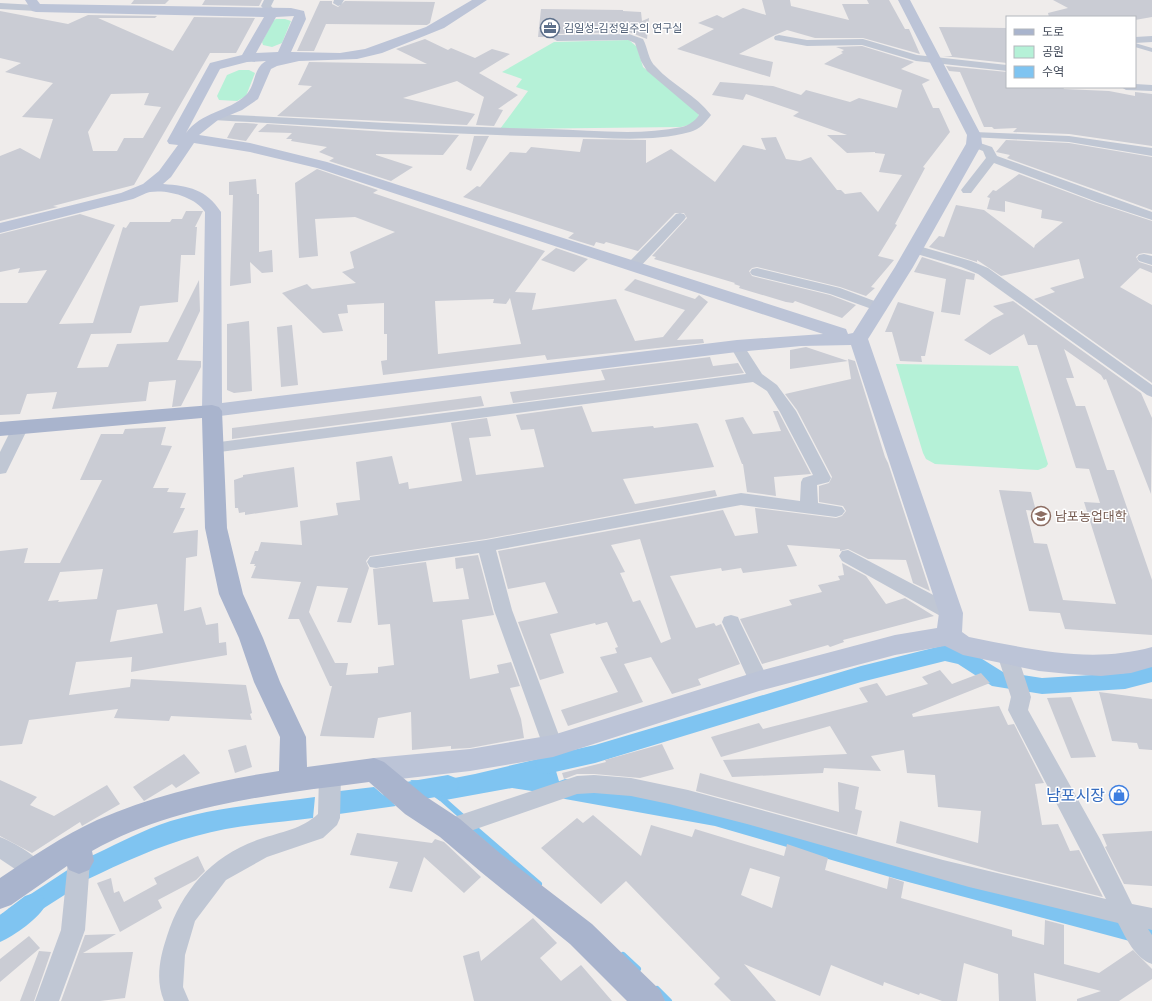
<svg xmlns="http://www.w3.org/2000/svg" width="1152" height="1001" font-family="'Golos Text','Noto Sans KR',sans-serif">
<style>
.green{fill:#b5f1d7}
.water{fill:#7fc4f1}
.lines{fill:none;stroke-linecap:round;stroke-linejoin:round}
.stream{stroke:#7fc4f1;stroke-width:6}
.canal{fill:#7fc4f1;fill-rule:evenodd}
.building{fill:#caccd4;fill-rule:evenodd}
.lane{fill:#c0c7d4;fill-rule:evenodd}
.street{fill:#c0c7d4;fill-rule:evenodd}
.secondary{fill:#bcc4d7;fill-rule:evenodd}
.primary{fill:#a9b4cd;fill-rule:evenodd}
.labels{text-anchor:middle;stroke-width:3;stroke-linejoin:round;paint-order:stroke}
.far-service-label{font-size:11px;fill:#4e5e75;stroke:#fff;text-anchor:start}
.education-label{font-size:13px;fill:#785e54;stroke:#fff;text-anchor:start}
.near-shop-label{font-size:16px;fill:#366cbe;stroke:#fff;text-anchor:end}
</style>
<rect width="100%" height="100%" fill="#efeceb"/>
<path class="green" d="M276,19H285L291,21L282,43L272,47L263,45L262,42L273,21Z
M629,40L637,47L643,67L697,111L699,116L693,124L681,127L500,129L528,91L516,87L522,79L502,72L554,42Z
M239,70H249L255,73L246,96L237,101L219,100L217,96L227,75Z
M896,364L1018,366L1048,464L1046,467L1038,470L935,464L926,459L923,453Z"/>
<path class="water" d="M567,752L572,766L556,771L561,788L545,793L512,788L440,801L410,780L439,781L475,774Z
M374,787L396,806L339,814L340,791Z
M315,797L313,818C275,823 234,825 196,836C158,846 122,863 86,880L87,858C111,847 135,834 159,825C208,807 264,804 315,797Z
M69,869L66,894L19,924L8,909Z
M3,913L13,931L0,941V915Z"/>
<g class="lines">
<path class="stream" d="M439,796L466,820
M471,825L539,884
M623,955L638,969
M657,989L669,1001"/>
<path class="canal" d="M945,645L971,652L1003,672L1042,678L1125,673L1152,666V682L1125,689L1042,694L992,686L958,664L945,661L861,682L595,763L546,774L538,772L535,765L538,758L546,756L595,745L861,666Z
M448,775L456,778L459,785L456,792L448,795L394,804L386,801L383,794L386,787L394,784Z
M565,779L715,806L897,857L1152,923V947L897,879L715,826L565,799L557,796L554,789L557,782Z
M34,893L43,896L46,904C40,918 14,936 0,942V915L25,896Z"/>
</g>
<path class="building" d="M134,0H169L165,4H131Z
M205,0H262L259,6L202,5Z
M762,0H790L791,6L849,20L842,4H869L867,0H889L905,29H909L920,54L863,38H815L787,30L775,35L739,54L773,62L770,77L677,49L714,29L698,23L717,15L723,18L743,8L766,15Z
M1053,0H1152V17L1135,20V17H1049L1048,13L1068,8Z
M320,1H332V4L338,7L345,1L435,2L430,23L427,25L326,24L314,51H297Z
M541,9L623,10V11L641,12L642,21L649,18L647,39L629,32L557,34L551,37H538Z
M0,11L68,24L88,15L157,16L155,18H98L173,51L194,17L255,18L236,53H210L134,185L53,206L58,207L0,221V156L20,148L40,159L53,119L22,117L53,83L5,72L21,63L0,58ZM149,93L144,105L161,107L143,138H124L117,151H93L88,132L111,94Z
M939,27L1007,28V63L943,56H952Z
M425,39L448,50L451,48L475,58L492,49L510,54L479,73L518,95L498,109L503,110L494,126L476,125L484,97L457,81L403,98L475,114L467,125L277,116L312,86L298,85L309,62L427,64L396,49Z
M862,46L914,62L901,69L930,80L922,84L933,108H939L950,132L923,167L925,168L895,224L897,225L878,256L894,260L871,287L875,288L866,296L840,287L757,267L752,268L749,271L752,276L830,295L856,305L842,318L795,301L793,303L786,302L739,288L740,286L734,284L735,283L654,259L656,257L652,256L687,218L684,213H675L638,251L606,242L604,244L596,242L594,246L568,238L574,233L463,197L477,186L480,187L510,152L526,153L531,147L580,152L583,139L646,140V163L671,149L715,182L743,145L766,150L761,138L776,137L786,159L800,161L811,157L837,190H841L845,194L861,192L878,212L902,175L879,172L885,154L875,153V152L847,153L827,135H847L793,116L799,112L746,94L743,100L712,95L720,82L773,86L801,95L806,90L850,102L859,98L897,108L902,90L824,64L843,53L841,52L844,50L836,47Z
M946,66L1007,72V87H1063L1064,89L1109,91L1135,96V92L1152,94V146L1069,134L1013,132L1017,128L994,129L992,127H984L960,72L949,71Z
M235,123H246L258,124L246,141L227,138Z
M267,124L388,132L459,135L443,155L376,154V155L413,167L391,181L329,161L334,158L319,152L327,147L291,141L292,139H286L292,133L258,132Z
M474,136H489L471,171L466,169Z
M1006,140L1069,143L1152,157V210L1007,158L1010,155L996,152Z
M317,169L378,190L373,193L545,251L515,292L536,293L532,310L616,299L635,341L663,337L685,310L624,290L635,279L695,299L699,295L708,302L677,340L703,339L704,343L547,360L545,355L383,375L381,361L387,360V334H384V303L347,305L348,313L338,314L343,331L323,333L282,293L307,284L312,289L356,283L342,272L354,268L350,252L395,232L355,217L315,219L318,256L299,258L295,183ZM510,298L521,344L438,354L435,301L494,299L493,303L506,304Z
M1019,174L1097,203L1152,221V254L1144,253L1139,254L1136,257L1139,262L1152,266V273L1140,268L1120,287L1152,305V383L1034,299L1055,292L1050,288L1084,278L1079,259L1001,276L977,260V262L929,247L939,236L944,237L956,205L984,210L1034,248L1035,245L1063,222L1041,218L1042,210L1005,201V212L987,209L990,198L987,197L993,190L996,191Z
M256,179L257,194H259V252L272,250L273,272L262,273L250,262L251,283L230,286L233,195H229V182Z
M186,211H203L195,227H197L195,255H181L178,302L140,306L131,333L91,334L77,368L108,367L117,344L168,342L199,280L200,311L177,360L201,361V367L181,406L172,407L176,380L149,382L146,401L52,409L57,392L27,394L20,414L0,415V303H27L47,270L18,273L20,268L0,272V234L80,214L115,225L59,324L93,323L123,227L126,228L130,222H170L172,219H182Z
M556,248L588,259L574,272L541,260Z
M922,257L975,274L974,280L966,279L960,315L941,312L946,279L914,272Z
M1013,301L1141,393L1152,418L1151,494L1106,379L1104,380L1101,375L1064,349L1074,378H1066L1076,406H1085L1107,470H1114L1152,580V635L1065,629L1060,613L1029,611L999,490L1031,492L1036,511L1026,510L1034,543L1047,544L1063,600L1116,604L1084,502L1100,503L1089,469L1076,468L1037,345H1028L1024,334L990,355L964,340L993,319L1004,314L993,306Z
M898,302L934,312L925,356H921L922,362L900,361L892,332H885Z
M249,321L252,391L234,393L227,390V324Z
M292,325L298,385L281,387L277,327Z
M806,347L848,361L790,369V350Z
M710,357L713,366L738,363L744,373L513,403L510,392L605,380L601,370Z
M848,359L855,361L885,457L888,463L930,591L913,583L906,560L868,559L848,549L840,551V549L787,545L797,566L743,573L741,568L722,571L721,568L670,576L696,628L714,623L716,626L721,624L740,664L698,679L701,685L672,694L651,657L624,664L643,702L568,726L561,710L618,692L600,657L617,653L615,648L618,647L607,622L596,625L595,623L550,634L564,673L540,680L518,622L558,613L545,582L508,589L498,551L723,510L735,536L758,533L755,508L836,518L842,516L846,511L843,506L819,502V486L829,483L832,477L797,410L785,394L851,379ZM640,539L671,639L661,643L640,600L633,602L620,573L625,572L611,545Z
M481,396L484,406L232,439V428Z
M582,406L592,432L653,426L654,428L696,423L698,424L714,467L623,479L635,504L715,490L717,496L486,539L370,556L366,561L369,568L351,623L337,622L348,588L317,586L309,612L335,663H348L346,675L378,673V667L394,665L390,624L378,625L373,569L426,562L433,602L469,599L463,568L456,569L455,558L478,555L494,615L462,620L470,679L499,673L497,665L511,662L520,686L510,688L521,719L524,738L470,748L451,749V746L412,750L411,712L378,718L374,738L320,736L332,686H330L299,619H288L301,582L251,578L256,566H254L255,564H250L255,551H258L261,542L302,545L300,521L338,515L336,503L360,500L356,462L392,456L399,484L408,482L409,489L462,481L451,423L487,418L491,436L469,438L476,475L544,467L534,429L521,430L516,415Z
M773,411H778L779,413L811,474L774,477L776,496L747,492L743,464H742L725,420L743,417L753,434L781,431Z
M166,427L161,445L172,446L153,488H169L167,492L186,493L180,508H185L173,533L198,530L197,556L186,558L184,611L201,607L206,625L218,623L219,643L226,642L227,655L131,672L132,657L76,662L69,695L130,687L131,679L246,685L252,713L250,714L252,720L171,716L169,721L114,718L118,709L29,720L22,744L0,746V551L28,548L24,563H60L102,480H80L101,434H123L125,429ZM103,569L97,599L58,602L59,600L48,601L60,572ZM157,604L163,633L110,642L117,610Z
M294,467L298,507L245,515V512L239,513L238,508H235L234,480L243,477V475Z
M842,563L866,576L886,604L905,598L934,616L843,640L844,642L830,647L828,645L762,664L740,619L792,605L789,600L822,592L818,585L840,580L838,576L844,575Z
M940,670L952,684L981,673L990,683L912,714L913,717L999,706L1008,725L1014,724L1044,783L1035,784L1042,825L1058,824L1070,851L1079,850L1103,897L999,872L896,843L900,821L978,843L981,811L938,807L935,775L907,773L904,750L871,756L881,771L824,768L823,773L732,777L723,760L847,754L830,726L721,757L711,737L759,723L763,729L868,702L859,688L877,683L886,696L928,684L922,677Z
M1099,692L1152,699V750L1139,749L1137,743L1112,741Z
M1071,697L1088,738L1096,757L1071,758L1047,698Z
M662,744L674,769L640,778L594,774H577L564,779L562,773L606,762L605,760Z
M246,745L252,767L235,773L228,750Z
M184,754L200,773L176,788L172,784L144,801L133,787Z
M700,773L839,812L838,782L859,787L855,809L862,811L857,835L696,791Z
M0,780L37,797L30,805L54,816L107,785L120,804L82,826L80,822L32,853L0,836Z
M593,815L641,856L651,825L692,837L695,829L784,856L787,844L828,858L825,870L887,889L889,877L904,882L901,898L1012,930V936L1044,945L1045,920L1064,925V964L1099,973L1133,950L1152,969V979L1119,1001H1077V999L1101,991L1034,973L1036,1001H999L998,974L964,963L957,1001H942L920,993L919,995L884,982L883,986L831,965L820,996L744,964L776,1001H731L714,984L720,978L626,881L601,904L541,848L577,818L583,823ZM750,868L780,877L772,908L741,895Z
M1152,831V886L1124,884L1105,847L1107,846L1102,834Z
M357,833L432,843L435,839L444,842L481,877L464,893L424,857L412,892L389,888L398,862L350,855Z
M198,856L205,871L196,880L158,900L162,908L120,932L97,883L111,878L114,893L119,891L124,902L157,884L154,878Z
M533,918L557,943L540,958L561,981L581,965L612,1001H474L463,956L479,951L481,961Z
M116,934L83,953L133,952L125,998L100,1001H61L85,935Z
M29,936L40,948L0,982V959Z
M39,951L51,952L34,1001H20Z"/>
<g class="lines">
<path class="lane" d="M1135,43L1152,48V52L1135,47Z"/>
<path class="street" d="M264,0H274L271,6L277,13L275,15H269L261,6Z
M334,0H344L341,5L338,6L333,3Z
M0,3L36,5L41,8L36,11L0,9Z
M629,34L643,39C648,48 648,60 656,67C672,85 696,95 711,115C705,123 700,129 690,132C650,143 605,137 564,137C447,135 330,126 213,120L207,117L213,114C325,119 437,127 549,129C592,130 639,136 682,127C689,125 695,121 699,115L647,71L641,61L635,43L628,40L557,41L552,38L557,35Z
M779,35L807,40L863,39L917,55L1007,65V71L916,61L862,45L807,46L775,40L774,38L775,36Z
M1152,36V42L1135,43V37Z
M1135,84L1152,85V91L1126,90L1121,87H1135Z
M974,132L1069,136L1152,148V156L1069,142L970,137L968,135L970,133Z
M974,141L992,147L997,156L1152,212V220L1097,202L994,163L971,193H963L961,190L986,158L983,151L970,146L968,144Z
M680,213L684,214L686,217L684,220L638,269H628L626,266L628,263L676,214Z
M915,245L971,261L988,268L1152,385V397L1147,395L978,274L961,267L910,252L908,249L910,246Z
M1144,254L1152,256V265L1139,261L1137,258L1139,255Z
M757,268L840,288L885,305L887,308L885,311L880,312L830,294L752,275L750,272L752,269Z
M737,342L742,343L762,374L777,385L796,411L831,478L829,482L817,485L818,503L842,507L845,511L842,515L836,517L741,505L496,550L512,610L563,746L560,752L553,755L546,752L543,746L494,610L479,553L376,568L370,567L367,562L370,557L486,540L741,493L800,501L801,482L803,478L813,475L780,412L767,391L753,382L212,453L206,452L204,448L206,444L212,443L746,374L730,346L732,343Z
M20,423L26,424L28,428L8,469L6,473L0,474V452L14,424Z
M848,550L958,608L960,613L958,618L951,620L944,618L842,561L839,556L842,551Z
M731,615L738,617L740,622L769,681L766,687L759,689L752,687L749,681L722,622L724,617Z
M1007,647L1014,649L1017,654L1031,697L1028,710L1100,839L1132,904L1152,908V930L1148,929L1152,935V964C1135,958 1126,938 1118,923L969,887L747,824L669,804L631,796L594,793L577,794L450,838L442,835L439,828L442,821L577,776L594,775L631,778L688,790L943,860L1106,899L1008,710L1011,697L997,654L1000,649Z
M330,767L337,770L341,776L340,818L337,825L323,838L267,857L226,880L195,921L185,955L183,987L189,1001H164C155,980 160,957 167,936C182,889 213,855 260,839C281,832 302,829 318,814L319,776L323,770Z
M0,837C13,842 40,857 46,870L43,877L35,880L27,877L0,859Z
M79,851L87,854L90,861L85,930L59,1001H35L61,930L68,861L71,854Z"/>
<path class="secondary" d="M25,0H37L40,4L291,8L304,11L306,19L291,52L340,53L365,49L426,27L472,0H487L444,28L382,53L357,59L299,61L277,66L271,69L258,99L242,110L218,120L199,135L250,143L327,162L846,329L848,334L853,333L895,267L966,144L967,135L898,0H910L981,135L982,144L913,267L868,339L963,613L962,632L969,637C1030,649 1091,664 1152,647V667L1131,673L1101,676L1069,674L1039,671L963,655L945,646L895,655L759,691L553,757L470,771L374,782L364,778L360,770L364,762L374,758L470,749L553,735L759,671L895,635L937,628L939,613L851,345L801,346L737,352L212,417L205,415L202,411L205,212C196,197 167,189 150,192C145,193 138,197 133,199L0,233V223L121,193L143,184L159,171L178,145L169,144L167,141L210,63L242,55L264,17L36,12L32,11ZM294,16L278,52L256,53L276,17ZM266,61C253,68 256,85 246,95C228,112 201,112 186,133L220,69L247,62ZM194,143L250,152L317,168L823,334L737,340L222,403L221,212C206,189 189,186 163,184L171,177Z"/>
<path class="primary" d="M212,405L219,407L222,411L227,528L243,594L263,638L280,682L306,737L307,767L374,758L384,762L425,796L460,819L501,854L592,924L660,990L665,1001H627L570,944L481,872L440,837L405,814L369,782C276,794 176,804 92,851L94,861L89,870L79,874L69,870L67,866L11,905L0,909V878C31,857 63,836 97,820C154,795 218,780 279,771L280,737L254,682L239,638L219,594L205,528L202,418L0,436V422Z"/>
</g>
<defs>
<symbol id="office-ring" viewBox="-11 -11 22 22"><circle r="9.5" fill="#fff" stroke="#5c6f8a" stroke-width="1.5"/><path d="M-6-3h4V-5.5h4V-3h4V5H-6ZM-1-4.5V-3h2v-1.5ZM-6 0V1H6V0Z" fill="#5c6f8a"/></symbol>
<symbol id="university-ring" viewBox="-11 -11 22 22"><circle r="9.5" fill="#fff" stroke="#8d6e63" stroke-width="1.5"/><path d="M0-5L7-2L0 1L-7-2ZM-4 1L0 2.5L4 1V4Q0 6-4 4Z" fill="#8d6e63"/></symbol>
<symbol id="shop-ring" viewBox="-11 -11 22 22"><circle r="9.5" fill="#fff" stroke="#3f7fe0" stroke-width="1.5"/><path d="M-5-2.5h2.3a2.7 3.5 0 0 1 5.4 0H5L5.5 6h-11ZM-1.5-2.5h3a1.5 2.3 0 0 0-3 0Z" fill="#3f7fe0"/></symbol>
</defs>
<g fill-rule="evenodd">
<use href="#office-ring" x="539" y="17" width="22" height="22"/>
<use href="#university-ring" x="1030" y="505" width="22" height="22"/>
<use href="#shop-ring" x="1108" y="784" width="22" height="22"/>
</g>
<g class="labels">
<g class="far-service-label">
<text x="564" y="32">김일성-김정일주의 연구실</text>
</g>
<g class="education-label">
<text x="1055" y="521">남포농업대학</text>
</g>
<g class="near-shop-label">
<text x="1105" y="801">남포시장</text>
</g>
</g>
<rect x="1006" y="16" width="130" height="72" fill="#ffffff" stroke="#b4b7bd"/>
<rect x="1014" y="29" width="20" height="6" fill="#a9b4cd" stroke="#b4b7bd"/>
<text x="1042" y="36" font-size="12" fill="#434b5a">도로</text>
<rect x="1014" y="46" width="20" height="12" fill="#b5f1d7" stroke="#b4b7bd"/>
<text x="1042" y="56" font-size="12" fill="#434b5a">공원</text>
<rect x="1014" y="66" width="20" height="12" fill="#7fc4f1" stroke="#b4b7bd"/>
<text x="1042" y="76" font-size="12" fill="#434b5a">수역</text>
</svg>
